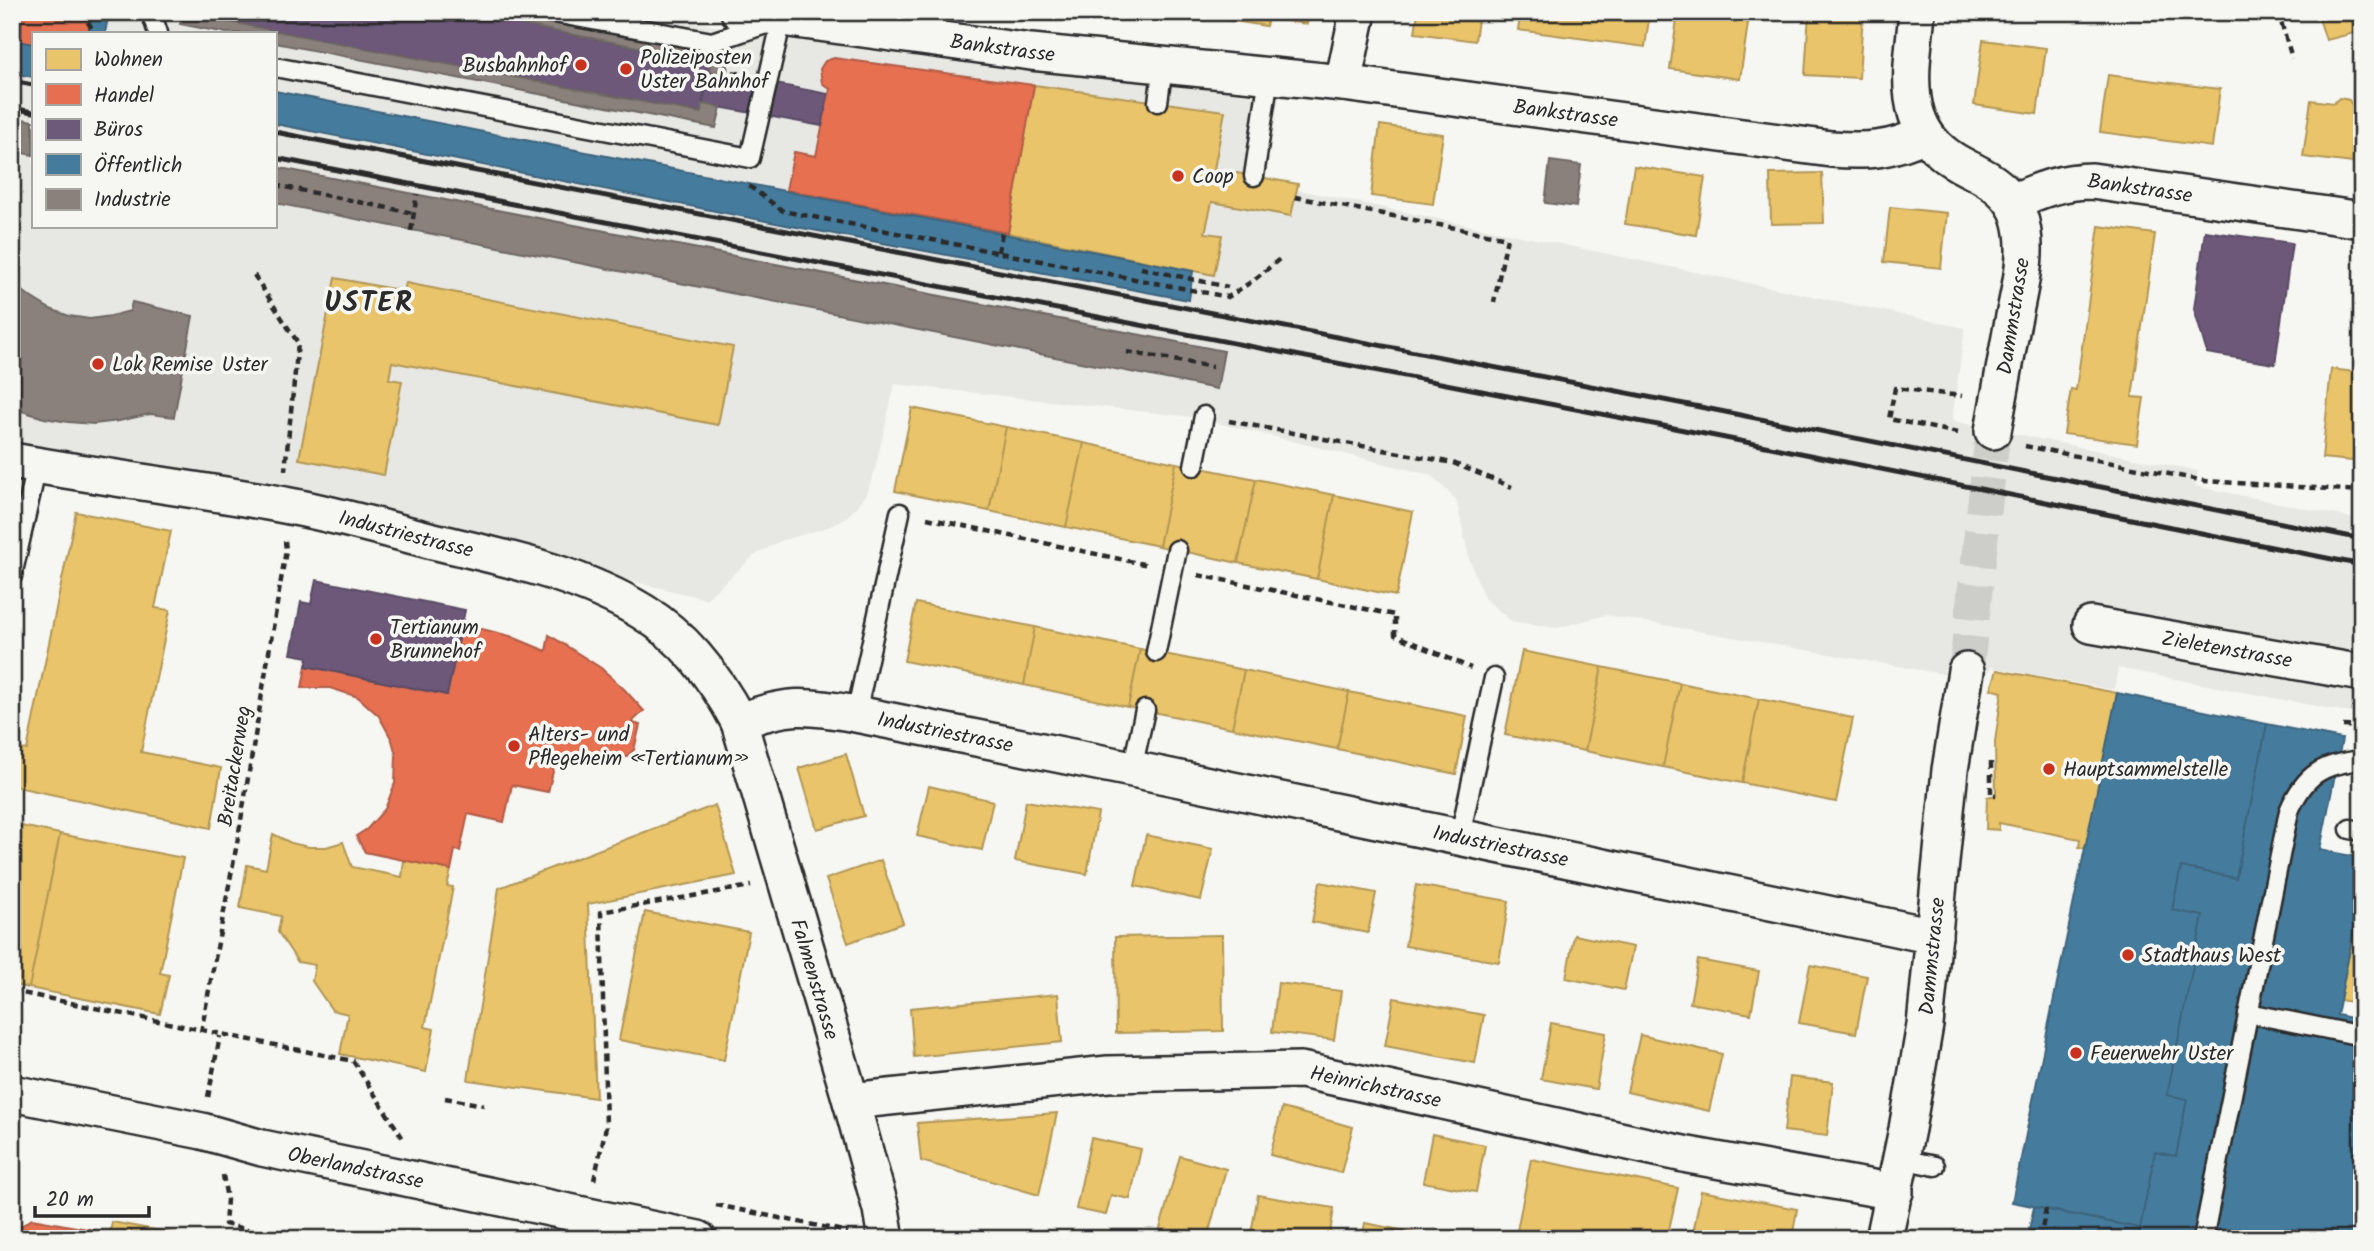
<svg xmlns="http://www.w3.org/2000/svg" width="2374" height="1251" font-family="Kalam,sans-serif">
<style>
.built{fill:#e7e7e3;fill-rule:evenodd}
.homes{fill:#e9c46a;stroke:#b09657;stroke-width:2}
.shops{fill:#e76f51;stroke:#af5b46;stroke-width:2}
.offices{fill:#6d597a;stroke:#594b62;stroke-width:2}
.public{fill:#457b9d;stroke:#3d637b;stroke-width:2}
.industry{fill:#8a817c;stroke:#6e6764;stroke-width:2}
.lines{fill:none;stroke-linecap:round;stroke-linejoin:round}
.street-tunnel{stroke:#cdcdca;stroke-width:35;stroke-dasharray:35 18;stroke-linecap:butt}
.lane-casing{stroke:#2b2b2b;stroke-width:23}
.street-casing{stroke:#2b2b2b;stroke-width:40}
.path{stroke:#2b2b2b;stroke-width:4.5;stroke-dasharray:7 5;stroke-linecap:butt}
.lane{stroke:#f6f6f2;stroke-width:18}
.street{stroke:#f6f6f2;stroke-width:35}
.rail{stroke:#2b2b2b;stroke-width:5}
.poi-dot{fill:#c8321e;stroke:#f6f6f2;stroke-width:2.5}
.labels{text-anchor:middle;stroke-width:7;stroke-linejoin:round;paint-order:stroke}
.street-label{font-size:21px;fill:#2b2b2b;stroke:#f6f6f2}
.poi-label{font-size:21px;fill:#2b2b2b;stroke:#f6f6f2;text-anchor:start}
.district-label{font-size:28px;font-weight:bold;letter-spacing:2px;fill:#2b2b2b;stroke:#f6f6f2}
</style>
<rect width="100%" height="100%" fill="#f6f6f2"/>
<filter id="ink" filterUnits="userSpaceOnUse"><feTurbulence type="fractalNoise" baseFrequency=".0143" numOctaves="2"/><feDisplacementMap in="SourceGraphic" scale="14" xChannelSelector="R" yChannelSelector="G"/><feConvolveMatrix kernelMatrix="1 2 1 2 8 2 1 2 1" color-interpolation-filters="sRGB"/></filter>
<g filter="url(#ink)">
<path class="built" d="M12,12H628L877,52L1279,98L1265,183L1965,328L1952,421L2198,471L2195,486L2362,520V715L2118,668L2114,690L1991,667L1983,681L1606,615L1557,628L1511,621L1484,598L1469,558L1456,499L1431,475L1193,417L895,384L874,473L867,493L856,508L842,521L825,528L780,541L755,555L706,599L205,477L12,442ZM33,33H275V226H33Z"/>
<path class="homes" d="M1228,12H1309L1307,24L1268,18L1266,26L1227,20Z
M1418,12H1479L1475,41L1415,33Z
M1521,12H1650L1645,47L1518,30Z
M1678,12H1723L1749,16L1740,79L1670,69Z
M1809,12H1863L1859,78L1805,75Z
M2317,12H2362V31L2326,40Z
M1983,40L2046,48L2037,114L1974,105Z
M2108,75L2220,89L2212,147L2100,132Z
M1034,85L1225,111L1214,169L1298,184L1291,216L1212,202L1205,233L1222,235L1214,275L1008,233Z
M2339,98L2349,100L2352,105L2362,106V164L2303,157L2311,100L2334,103Z
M1380,125L1443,134L1433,204L1371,196Z
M1634,166L1705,177L1696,235L1625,224Z
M1822,173L1824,223L1771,224L1770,174Z
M1890,207L1947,213L1941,268L1884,262Z
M2099,226L2155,234L2132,397L2144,398L2137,444L2064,434L2071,389L2076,390Z
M335,278L404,291L406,283L733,347L718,425L392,362L389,379L402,381L384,475L299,459Z
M2331,369L2362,373V462L2322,458Z
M912,408L1006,427L989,511L895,491Z
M1006,427L1084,443L1066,527L989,511Z
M1084,443L1176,463L1159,546L1066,527Z
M1176,463L1256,479L1238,563L1159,546Z
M1256,479L1334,495L1317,579L1238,563Z
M1334,495L1413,512L1396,596L1317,579Z
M76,512L171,531L155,608L170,610L141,752L221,768L211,828L12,786V748L27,750Z
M916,603L1035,627L1024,685L904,661Z
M1035,627L1140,649L1128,707L1024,685Z
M1140,649L1244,670L1232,728L1128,707Z
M1522,651L1602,667L1585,751L1505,735Z
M1602,667L1680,683L1663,767L1585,751Z
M1244,670L1349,692L1337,749L1232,728Z
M1997,670L2117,693L2086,849L2079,847L2080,839L1999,823V830L1986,829L1987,797L1996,795L1995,742L2002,692L1991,689Z
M1680,683L1759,699L1742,783L1663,767Z
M1349,692L1467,716L1456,774L1337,749Z
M1759,699L1853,718L1836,802L1742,783Z
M846,754L864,816L817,829L799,768Z
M929,786L993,801L982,850L917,836Z
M1026,801L1098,813L1087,874L1015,861Z
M715,805L736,875L588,904L596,1098L468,1080L499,888Z
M12,824L60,834L29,988L12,985Z
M60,834L183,858L160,973L169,975L160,1014L29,988Z
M273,834L291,843L309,847H326L343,842L352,867L402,877L404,860L451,870L447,886L453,887L425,1027L434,1029L426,1072L340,1054L348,1014L332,1010L312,981L315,965L298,962L278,932L281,916L240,908L247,865L266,869Z
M1146,835L1213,849L1201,900L1135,886Z
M881,860L903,923L848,943L826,879Z
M1320,882L1376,893L1368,933L1312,922Z
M1416,885L1509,901L1499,962L1405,946Z
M2362,888V1004L2340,1000Z
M645,912L749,932L724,1060L619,1040Z
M1222,935L1223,1031L1116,1033L1115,937Z
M1574,935L1633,947L1624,990L1566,978Z
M1698,960L1759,971L1751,1014L1690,1003Z
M1810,965L1867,976L1856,1033L1799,1023Z
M1278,983L1341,991L1334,1040L1272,1032Z
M1058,994L1062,1042L914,1057L910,1008Z
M1394,998L1484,1015L1475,1063L1385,1046Z
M1551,1023L1606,1033L1596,1089L1541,1079Z
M1640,1035L1722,1054L1709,1111L1627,1092Z
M1790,1077L1833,1082L1827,1136L1784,1131Z
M1282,1108L1353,1127L1341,1173L1270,1155Z
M1057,1113L1039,1195L921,1161L917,1123Z
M1432,1134L1485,1145L1476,1192L1423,1182Z
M1091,1138L1141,1149L1130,1199L1111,1195L1106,1215L1076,1209Z
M1180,1156L1226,1169L1207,1239H1184L1159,1232Z
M1531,1159L1678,1188L1667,1239H1556L1517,1231Z
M1701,1191L1797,1209L1792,1239H1692Z
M1258,1195L1334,1208L1329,1239H1250Z
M112,1222L203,1239H109Z
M1365,1223L1446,1239H1362Z"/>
<path class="shops" d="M12,12H93L88,33H33V44L12,40Z
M834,58L1034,85L1008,233L786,190L794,152L816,156L830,89L822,83L820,69L825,61Z
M462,624L510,636L546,651L549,635L601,668L624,689L644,711L634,720L633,723L640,725L634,750L626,757L617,758L607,754L592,763L557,755L548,792L512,785L504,822L468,814L460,851L455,850L451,870L365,852L356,836L367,829L385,809L395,783L396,755L392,740L379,716L358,697L330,688H302L306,666L447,695Z
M32,1219L110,1233L109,1239H12V1232Z"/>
<path class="offices" d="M215,12H455L711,61L701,113L214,19Z
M709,71L828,94L822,126L702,104Z
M2205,231L2292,243L2275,364L2207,353L2194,309Z
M316,580L465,610L447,695L306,666L308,657L291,654L301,602L311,604Z"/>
<path class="public" d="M93,12H109L105,33H88Z
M12,40L33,44V77L12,73Z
M275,91L1193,271L1189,300L791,226L275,124Z
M2117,693L2267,724L2236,878L2181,867L2172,910L2203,916L2167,1095L2187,1099L2176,1156L2155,1152L2140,1228L2012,1202Z
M2267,724L2342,739L2320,850L2362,858V888L2337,1015L2362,1020V1239H2138L2155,1152L2176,1156L2187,1099L2167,1095L2203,916L2172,910L2181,867L2236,878Z
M2034,1207L2140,1228L2138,1239H2027Z"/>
<path class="industry" d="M183,12H215L214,19L701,113L702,104L721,107L716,128L275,43V33H226L180,24Z
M455,12H519L730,53L726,75L709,71L711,61Z
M12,117L33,121V155L12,151Z
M1550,161L1581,165L1576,207L1545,203Z
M275,167L1224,351L1217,389L275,203Z
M12,276L20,278L19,288L32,298L50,309L69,316L90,319L111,316L130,311L132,302L193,316L174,417L150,414L119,421L94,424L68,422L44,418L12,408Z"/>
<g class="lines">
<path class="street-tunnel" d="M1966,671L1993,431"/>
<defs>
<path id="lane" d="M151,12L158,33
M549,12L712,42L769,23
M275,67L750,158L782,19
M1158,102L1163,65
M1254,176L1269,76
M1194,466L1204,416
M12,576L37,466
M1156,652L1177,550
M856,714L900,513
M1132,769L1145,710
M2350,829L2362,831
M1460,836L1494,678
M2248,1013L2362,1036
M1901,1159L1935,1166
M2203,1239L2289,811C2305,774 2322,764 2362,760"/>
<g id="street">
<path id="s1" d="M739,12L1031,52L1343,83L1831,149C1868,152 1891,150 1925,134"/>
<path d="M1917,12C1913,61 1899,117 1942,152C1953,162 1966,167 1979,174C1996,183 2012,196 2019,215C2031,251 2019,290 2012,326C2006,361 1999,396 1993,431"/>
<path d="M1343,83L1358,12"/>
<path id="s2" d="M2013,202C2039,190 2063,181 2092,181L2362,220"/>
<path id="s3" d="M12,461C101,477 190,488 279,504C331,513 382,528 433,541C504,558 580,573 643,612C686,638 716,678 739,722C786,703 807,705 856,714L1132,769L1934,936"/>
<path id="s4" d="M2091,625L2362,673"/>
<path id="s5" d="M739,722L851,1101L881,1209L886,1239"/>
<path id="s6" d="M12,1093L202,1131L262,1148L698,1239"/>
<path id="s7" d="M851,1101L1108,1074L1301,1070L1688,1155L1895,1192"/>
<path id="s8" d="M1884,1239L1907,1129L1925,1025L1950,770L1966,671"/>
</g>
</defs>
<use href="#lane" class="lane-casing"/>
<use href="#street" class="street-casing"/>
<path class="path" d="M81,12L95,33
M2278,12L2292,58
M721,70L743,74
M275,185L413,213
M749,186L783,211L1228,297L1254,280L1282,257
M1295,197L1507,238L1494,302
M411,231L417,194
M998,252L1002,233
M1141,268L1228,287
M254,275L298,343L285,470
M1127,352L1213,367
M1229,421L1453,463L1512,487
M1958,433L1889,419L1895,388L1962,396
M2025,446L2205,481L2362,491
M927,518L1148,565
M1198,575L1395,615V635L1471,668
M2343,726L2362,727
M1991,762V795H1996
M12,991L353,1061L404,1140
M201,1032L238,838L286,550L285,541
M208,1097L220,1036
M445,1098L484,1105
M223,1175L227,1200L225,1224L248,1230L253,1239
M594,1180L606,1127L601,912L751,886
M716,1205L848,1232
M2040,1239L2046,1209"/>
<use href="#lane" class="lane"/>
<use href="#street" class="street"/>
<path class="rail" d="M12,81L33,85
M12,108L33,112
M275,132L1705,408L2362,539
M275,158L1710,435L2362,565"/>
</g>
</g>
<g class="poi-dot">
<circle cx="581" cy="65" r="7"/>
<circle cx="626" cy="69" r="7"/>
<circle cx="1178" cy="176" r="7"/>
<circle cx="98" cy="364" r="7"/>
<circle cx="376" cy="639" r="7"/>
<circle cx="514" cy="746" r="7"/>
<circle cx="2049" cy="769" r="7"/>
<circle cx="2128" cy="955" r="7"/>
<circle cx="2076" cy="1053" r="7"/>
</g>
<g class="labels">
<g class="street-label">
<text dy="7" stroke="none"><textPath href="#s1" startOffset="266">Bankstrasse</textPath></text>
<text dy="7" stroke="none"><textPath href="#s1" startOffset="833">Bankstrasse</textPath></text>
<text dy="7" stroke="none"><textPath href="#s2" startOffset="131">Bankstrasse</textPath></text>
<text transform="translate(2013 316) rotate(-81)" y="7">Dammstrasse</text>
<text dy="7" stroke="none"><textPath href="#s3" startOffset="401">Industriestrasse</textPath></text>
<text dy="7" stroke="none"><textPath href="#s4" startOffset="138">Zieletenstrasse</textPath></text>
<text dy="7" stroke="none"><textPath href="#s3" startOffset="1010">Industriestrasse</textPath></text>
<text transform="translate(234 766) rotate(-81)" y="7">Breitackerweg</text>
<text dy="7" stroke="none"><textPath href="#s3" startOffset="1577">Industriestrasse</textPath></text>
<text dy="7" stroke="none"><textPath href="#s8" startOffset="287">Dammstrasse</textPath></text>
<text dy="7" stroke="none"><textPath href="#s5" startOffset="268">Falmenstrasse</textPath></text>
<text dy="7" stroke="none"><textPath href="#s7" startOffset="528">Heinrichstrasse</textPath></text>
<text dy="7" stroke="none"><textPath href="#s6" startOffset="352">Oberlandstrasse</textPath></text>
</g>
<g class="poi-label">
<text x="640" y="64">Polizeiposten<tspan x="640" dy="24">Uster Bahnhof</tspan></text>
<text x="567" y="72" text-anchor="end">Busbahnhof</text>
<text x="1192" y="183">Coop</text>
<text x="112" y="371">Lok Remise Uster</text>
<text x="390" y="634">Tertianum<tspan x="390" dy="24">Brunnehof</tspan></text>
<text x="528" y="741">Alters- und<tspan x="528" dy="24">Pflegeheim «Tertianum»</tspan></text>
<text x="2063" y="776">Hauptsammelstelle</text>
<text x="2142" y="962">Stadthaus West</text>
<text x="2090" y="1060">Feuerwehr Uster</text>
</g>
<g class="district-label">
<text x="369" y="311">USTER</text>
</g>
</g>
<rect width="2374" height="1251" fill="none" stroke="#f6f6f2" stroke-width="42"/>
<rect x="21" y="21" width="2332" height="1209" fill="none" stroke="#2b2b2b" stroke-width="2.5" filter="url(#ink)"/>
<rect x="32" y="32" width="245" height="196" fill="#f6f6f2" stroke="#a5a5a2" stroke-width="2"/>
<rect x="46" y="49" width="35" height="21" fill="#e9c46a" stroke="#a5a5a2" stroke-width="2"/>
<text x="94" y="66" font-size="21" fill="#2b2b2b">Wohnen</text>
<rect x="46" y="84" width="35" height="21" fill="#e76f51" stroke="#a5a5a2" stroke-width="2"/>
<text x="94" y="102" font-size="21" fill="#2b2b2b">Handel</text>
<rect x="46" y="119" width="35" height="21" fill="#6d597a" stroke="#a5a5a2" stroke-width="2"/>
<text x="94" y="136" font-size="21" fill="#2b2b2b">Büros</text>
<rect x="46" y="154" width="35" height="21" fill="#457b9d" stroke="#a5a5a2" stroke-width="2"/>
<text x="94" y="172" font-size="21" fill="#2b2b2b">Öffentlich</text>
<rect x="46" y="189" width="35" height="21" fill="#8a817c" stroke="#a5a5a2" stroke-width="2"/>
<text x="94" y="206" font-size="21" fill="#2b2b2b">Industrie</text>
<path d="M35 1206v10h114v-10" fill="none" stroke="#2b2b2b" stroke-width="3.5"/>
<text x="46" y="1206" font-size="21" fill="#2b2b2b" stroke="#f6f6f2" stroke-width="5" paint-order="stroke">20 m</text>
</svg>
